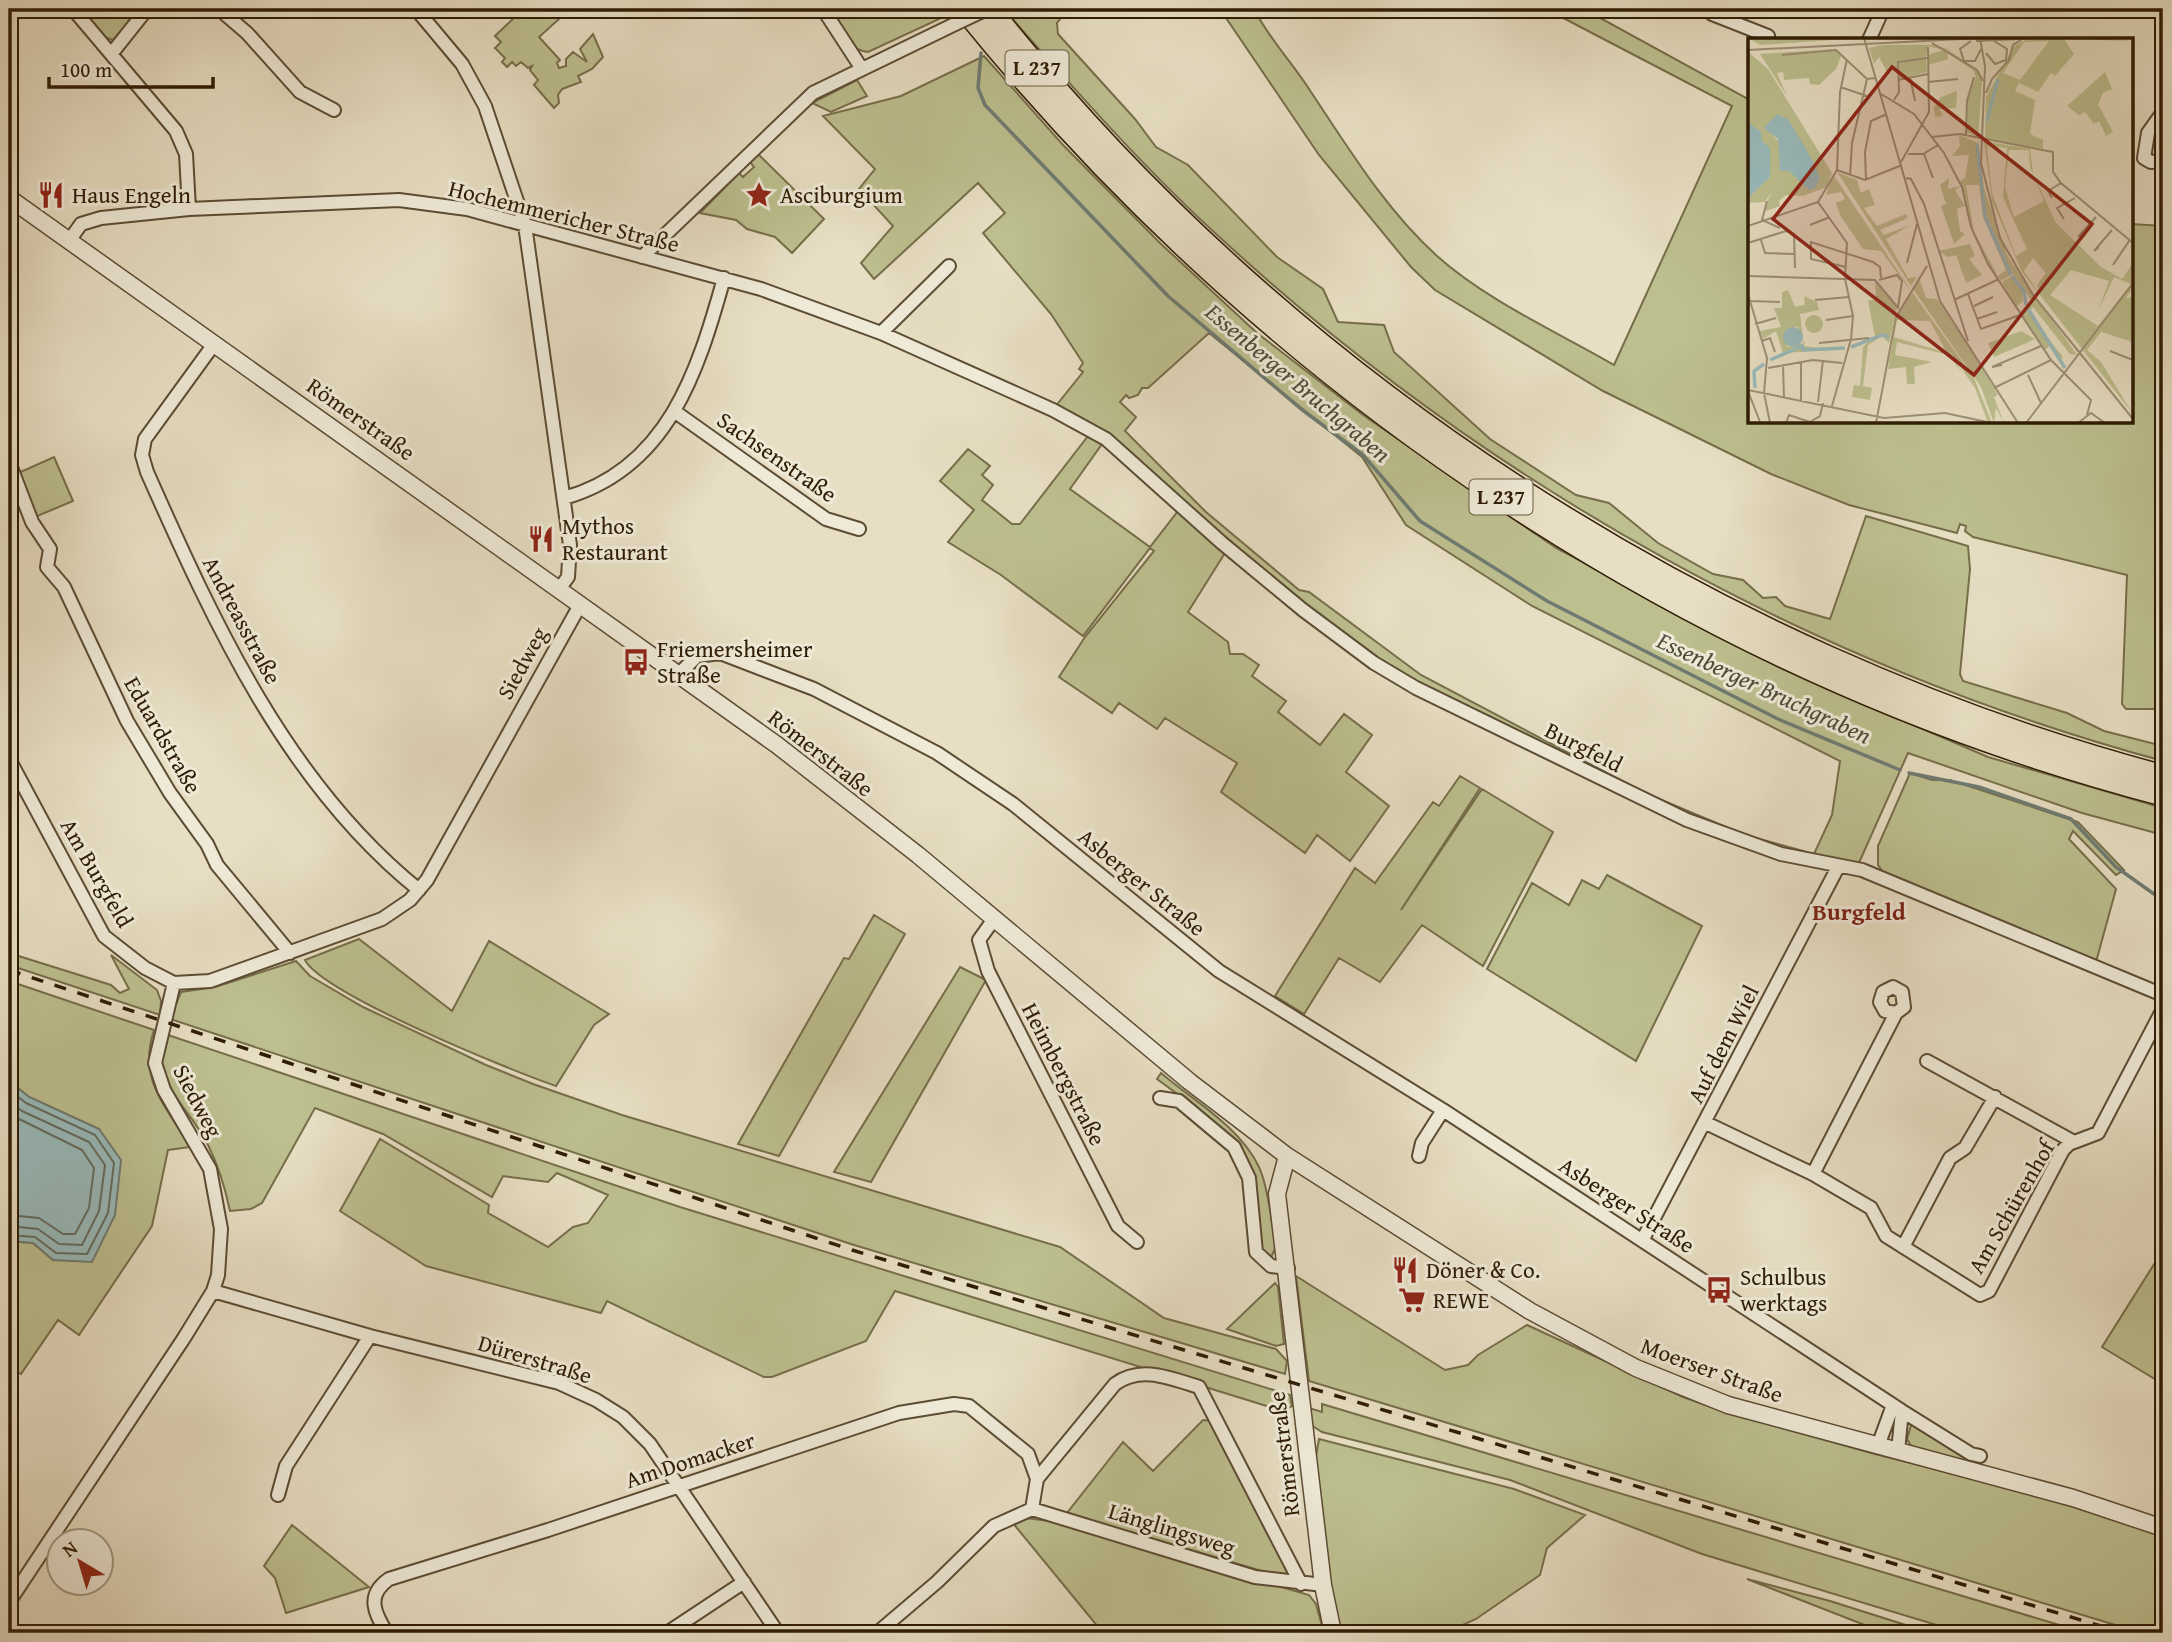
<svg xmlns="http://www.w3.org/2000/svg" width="2172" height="1642" font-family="'Gentium Book Plus',serif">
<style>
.green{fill:#bdbf8f;stroke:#766e4a;stroke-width:2;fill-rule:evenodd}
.water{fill:#99bbbc;stroke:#6e7b72;stroke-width:2}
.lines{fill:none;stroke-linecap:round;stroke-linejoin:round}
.shore{stroke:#646c60;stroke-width:2}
.stream{stroke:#6e7b72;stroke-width:3.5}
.minor-casing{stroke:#5c4c34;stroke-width:16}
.tertiary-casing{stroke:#5c4c34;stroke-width:19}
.trunk-casing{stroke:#2e1c04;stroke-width:24}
.minor{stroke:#efead8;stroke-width:12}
.tertiary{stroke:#efead8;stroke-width:16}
.trunk{stroke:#e7dec3;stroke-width:21}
.rail{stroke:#2e1c04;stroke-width:3.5;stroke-dasharray:12 12;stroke-linecap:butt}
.minor-bridge-casing{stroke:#5c4c34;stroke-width:16;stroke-linecap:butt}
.minor-bridge{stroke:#efead8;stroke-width:12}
.labels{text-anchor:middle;stroke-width:6;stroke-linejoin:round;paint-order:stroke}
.shield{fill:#efead8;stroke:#685a44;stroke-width:2}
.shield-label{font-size:21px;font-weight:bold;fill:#2e1c04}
.poi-label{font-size:23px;fill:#2e1c04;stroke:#efead8;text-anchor:start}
.street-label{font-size:23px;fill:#2e1c04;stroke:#efead8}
.water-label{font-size:24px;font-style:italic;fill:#4e4c3b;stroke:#efead8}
.neighbourhood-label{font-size:24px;font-weight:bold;fill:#7a1f14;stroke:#efead8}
.inset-river{fill:none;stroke:#99bbbc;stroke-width:3.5}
.inset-road{fill:none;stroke:#9d9077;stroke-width:2}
.view{fill:#8f2418;fill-opacity:0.15;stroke:#8f2418;stroke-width:3.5}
.inset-edge{fill:none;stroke:#2e1c04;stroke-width:3.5}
</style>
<rect width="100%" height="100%" fill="#e7dec3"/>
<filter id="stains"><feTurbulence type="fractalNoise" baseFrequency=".00286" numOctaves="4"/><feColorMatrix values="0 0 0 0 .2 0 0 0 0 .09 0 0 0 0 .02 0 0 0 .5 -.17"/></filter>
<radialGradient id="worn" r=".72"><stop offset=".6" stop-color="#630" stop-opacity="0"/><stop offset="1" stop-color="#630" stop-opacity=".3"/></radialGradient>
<path class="green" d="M78,9H141L113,40L104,37Z
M514,9H570L539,37L560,60L557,63L559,68L566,66V59L573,52L587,62L580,49L593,34L603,57L592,69L578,76L581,82L562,89L558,95L559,103L554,108L534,85L538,80L530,70L532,66L528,68L521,62L516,66L512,62L507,67L502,62L505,58L495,48L501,42L495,36L518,14Z
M829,9H946L950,14L868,52C848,51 838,24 829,9Z
M1020,9H1074L1064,14L1057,23L1058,34L1135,119L1156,147L1188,165L1277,257L1323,289L1338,322L1384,325L1394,352L1490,439L1576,495L1609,503L1658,543L1713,574L1743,580L1763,598L1776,597L1785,606L1830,619L1866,516L1968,546L1970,569L1960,674L1963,681L2067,713L2104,731L2163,746V761C1816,667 1491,486 1226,243C1148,173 1078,93 1008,14Z
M1220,9H1254C1269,39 1293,63 1311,92C1349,149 1386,210 1437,256C1486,300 1557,332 1614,365L1732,106L1546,9H1584L1750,100V422H2132V224L2163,226V709H2126L2122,704L2127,575L1973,537L1965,531L1966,526L1960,524L1957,533L1849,505L1771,474L1603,391L1435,290L1411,267L1319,155Z
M984,56L1063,145L1161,244L1257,333L1363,415L1556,548L1781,668L1988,757L2163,808V835L2082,813L1908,753L1858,865L1781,850L1707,825L1415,683L1361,650L1225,538L1055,407L1083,372L1079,369L1083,363L1051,314L983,233L1005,213L978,183L874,279L861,263L893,226L859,189L875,169L823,116L901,96ZM1209,333L1362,457L1406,525L1532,606L1840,761L1832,815L1814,854L1745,835L1645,793L1421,675L1309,592L1299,590L1206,512L1125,431L1136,417L1120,402L1126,395L1129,398L1138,395L1142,388H1148Z
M857,80L867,96L831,112L812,103Z
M758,154L824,219L792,253L775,237L747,229L736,220L700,213L739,173L743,177L754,167L750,162Z
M1088,436L1102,444L1070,489L1150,547L1178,511L1225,553L1188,612L1228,642L1230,654H1243L1259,665L1252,676L1286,701L1278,712L1320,745L1344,714L1372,735L1346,772L1389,806L1350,861L1317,835L1305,853L1221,792L1237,763L1165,718L1157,729L1119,703L1112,713L1059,677L1085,637L1154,551L1150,548L1083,636L1001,575L948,542L974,510L940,481L968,449L990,466L982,475L993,485L982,500L1012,524H1020Z
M54,457L73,501L35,517L16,474Z
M1910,773L1932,780H1950L2078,822L2124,870L2116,875L2073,831L2069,839L2116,889L2096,962L1883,872L1878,865V846Z
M1460,776L1480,788L1401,910L1482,789L1553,832L1483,966L1422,925L1380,982L1339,958L1304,1014L1275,996L1355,868L1375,883L1433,802L1439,806Z
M1607,875L1702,926L1636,1061L1487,969L1532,883L1569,905L1582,880L1599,889Z
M874,915L905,934L779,1156L738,1144L844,958L849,959Z
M359,939L452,1011L489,941L609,1014L594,1025L556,1086C512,1071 323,994 305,960Z
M9,953L111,985L120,993L129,989L111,955L157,990L161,1001L160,1015L9,965Z
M296,961L310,976L363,1007L486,1065L533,1084L622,1115L1060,1247L1164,1318L1276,1349L1287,1361L1285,1374L854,1245L170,1019L181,992L215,987Z
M960,967L986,980L871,1182L834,1172Z
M9,981L154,1030C137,1081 167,1106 190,1147L168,1150L152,1226L79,1335L58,1320L21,1374L9,1367V1241L33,1243L53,1260L99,1129L29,1097L9,1081Z
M165,1034L680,1207L1290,1395L1292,1406L1283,1411L895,1291L866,1341L772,1377H764L607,1301L601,1313L426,1266L340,1211L380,1139L489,1205L488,1213L548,1247L573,1227L588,1223L608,1195L557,1173L548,1182L503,1176L492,1197L383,1134L315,1108L262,1203L251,1209L230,1211C225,1187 219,1167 208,1145C187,1104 151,1084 165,1034Z
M1161,1073C1194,1101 1240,1127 1259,1167C1269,1190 1271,1222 1276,1247L1271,1257H1265L1261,1252L1248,1165L1180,1096L1157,1079Z
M2163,1250V1384L2102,1347Z
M1296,1276L1445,1370L1468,1365L1478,1355L1527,1325L1683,1397L1725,1412L1875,1454L2070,1503L2163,1534V1633H2142L1309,1381Z
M1275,1283L1278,1287L1284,1344L1276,1346L1227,1329Z
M1322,1404L2086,1633H1963L1702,1554L1510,1480L1322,1432L1311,1425L1309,1408L1322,1412Z
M1203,1420L1212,1421L1289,1568L1288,1576L1265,1572L1067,1513L1123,1442L1153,1471Z
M1912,1422L1970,1459V1463L1911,1446L1907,1439Z
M1319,1439L1514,1489L1585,1515L1547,1548L1540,1575L1476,1619L1445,1633H1337L1315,1461Z
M1025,1518L1058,1522L1309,1595L1316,1604L1324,1633H1103L1012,1522Z
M292,1525L369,1587L286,1613L275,1578L264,1566Z
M1747,1579L1830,1601L1931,1633H1873L1875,1629Z"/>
<path class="water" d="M9,1081L29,1097L99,1129L121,1160L115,1215L92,1262L53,1260L33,1243L9,1241Z"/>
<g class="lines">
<path class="shore" d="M9,1090L26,1103L95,1135L114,1163L108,1213L87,1254L56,1253L35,1237L9,1235
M9,1101L22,1111L89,1142L105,1165L99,1211L82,1245L59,1244L38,1229L9,1226
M9,1114L82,1150L94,1168L89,1208L75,1234H63L39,1218L9,1215"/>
<path class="stream" d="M981,53L978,88L985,105L1168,296L1301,409L1363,455L1420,521L1547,601L1778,719L1900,770
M1909,773L1979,787L2071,819L2116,867L2154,894"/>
<defs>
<path id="minor" d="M73,9L176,131L186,154L189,209
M219,9L247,33L300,92L334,110
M416,9L462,64L485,106L525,225L570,545L568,577L559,589
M823,9L862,69
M1708,9L1712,14L1768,36
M1869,40L1883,9
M112,53L147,9
M2163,112L2148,133L2144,158L2151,162L2163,161
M69,241L81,224L101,218L189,209L399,200L467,209L761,289L881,333L1053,410L1106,439L1222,543L1303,610L1374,663L1416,688L1687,820L1781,854L1862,870L2163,995
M642,257L813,93L955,24
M881,333L949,266
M214,344L145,439L142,455L147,472C214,623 287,784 419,890
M674,411L826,519L859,529
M9,462L32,522L50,549L47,567L64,587L127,721L170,793L207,844L217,865L290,953
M564,498C668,469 698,371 724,278
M679,674L697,656L720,653L814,689L937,753L1013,804L1219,971L1443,1110L1902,1411L1971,1454L1980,1456
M9,759L104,936L145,968L174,983L210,981L382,919L410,900L427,880L580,605
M994,919L979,940L988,971L1118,1226L1137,1242
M1927,1061L2074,1142
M1160,1098L1179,1101L1234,1147L1249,1178L1256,1252L1271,1266L1288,1268
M1706,1123L1813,1174L1871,1208L1886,1236L1980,1295L1989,1291L2063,1150L2069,1144L2098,1133L2163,1009
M1419,1156L1422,1143L1443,1110
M1813,1174L1896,1013L1904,1007L1902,992L1893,987L1883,992L1880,1002L1885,1011L1896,1013
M1643,1239L1838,867
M1903,1247L1950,1158L1965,1148L1995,1097
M213,1291L370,1336L559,1383L596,1400L623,1417L650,1444L778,1633
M1878,1446L1893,1405
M1898,1451L1902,1411
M278,1495L286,1466L370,1336
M1032,1509L1037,1479L1115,1384C1141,1365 1170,1378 1199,1387L1301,1584
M9,1602L184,1338L213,1291L218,1275L221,1229L210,1169L164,1090L155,1063L174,983
M387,1633C374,1613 366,1595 389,1579L548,1530L899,1413L954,1404L969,1406L1028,1454L1037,1479
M667,1633L744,1582
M877,1633L937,1582L994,1526L1032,1509L1255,1577L1323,1585"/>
<path id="tertiary" d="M9,198L777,745L918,855L1190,1082L1287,1156L1530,1311L1636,1368L1728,1405L2073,1498L2163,1528
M1287,1156L1277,1194L1323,1585L1333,1633"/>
<path id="trunk" d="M964,9C1270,387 1691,672 2163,795
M990,9C1282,379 1708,655 2163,776"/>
</defs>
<use href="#minor" class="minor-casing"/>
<use href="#tertiary" class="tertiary-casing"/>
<use href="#trunk" class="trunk-casing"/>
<use href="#minor" class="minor"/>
<use href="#tertiary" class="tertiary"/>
<use href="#trunk" class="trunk"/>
<path class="rail" d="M9,970L852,1250L2124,1633"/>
<defs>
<path id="minor-bridge" d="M955,24L987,9"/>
</defs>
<use href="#minor-bridge" class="minor-bridge-casing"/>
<use href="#minor-bridge" class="minor-bridge"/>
</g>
<defs>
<symbol id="restaurant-bare" viewBox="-9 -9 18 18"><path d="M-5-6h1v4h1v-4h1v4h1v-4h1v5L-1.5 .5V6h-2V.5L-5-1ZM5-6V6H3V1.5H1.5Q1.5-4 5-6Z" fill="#8f2418" stroke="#efead8" stroke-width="2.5" paint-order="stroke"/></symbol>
<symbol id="sight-bare" viewBox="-9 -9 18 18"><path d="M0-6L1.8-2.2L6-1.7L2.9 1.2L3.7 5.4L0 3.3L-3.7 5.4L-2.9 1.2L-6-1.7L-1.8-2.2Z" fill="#8f2418" stroke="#efead8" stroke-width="2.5" paint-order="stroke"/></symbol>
<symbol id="bus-bare" viewBox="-9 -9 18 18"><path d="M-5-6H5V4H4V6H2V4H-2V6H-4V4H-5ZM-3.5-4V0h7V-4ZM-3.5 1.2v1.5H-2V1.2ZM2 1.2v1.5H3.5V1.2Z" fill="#8f2418" stroke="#efead8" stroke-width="2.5" paint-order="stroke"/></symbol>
<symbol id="supermarket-bare" viewBox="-9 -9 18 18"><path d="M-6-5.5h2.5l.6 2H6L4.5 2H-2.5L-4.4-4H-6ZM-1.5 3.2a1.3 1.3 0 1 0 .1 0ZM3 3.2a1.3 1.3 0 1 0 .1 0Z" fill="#8f2418" stroke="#efead8" stroke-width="2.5" paint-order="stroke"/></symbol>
</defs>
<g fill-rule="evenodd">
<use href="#restaurant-bare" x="32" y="176" width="38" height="38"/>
<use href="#sight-bare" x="740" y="176" width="38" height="38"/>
<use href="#restaurant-bare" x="522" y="520" width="38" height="38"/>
<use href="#bus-bare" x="617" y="643" width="38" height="38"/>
<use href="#restaurant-bare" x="1386" y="1251" width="38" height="38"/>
<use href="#bus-bare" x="1700" y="1271" width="38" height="38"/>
<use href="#supermarket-bare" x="1393" y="1281" width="38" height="38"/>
</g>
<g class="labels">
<g class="shield">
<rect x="1005.5" y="50.5" width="63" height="35" rx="5"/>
<rect x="1469.5" y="479.5" width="63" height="35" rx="5"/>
</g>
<g class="shield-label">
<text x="1037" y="75">L 237</text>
<text x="1501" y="504">L 237</text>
</g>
<g class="poi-label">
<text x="72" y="203">Haus Engeln</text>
<text x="780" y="203">Asciburgium</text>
<text x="562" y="534">Mythos<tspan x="562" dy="26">Restaurant</tspan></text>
<text x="657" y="657">Friemersheimer<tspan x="657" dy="26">Straße</tspan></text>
<text x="1426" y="1278">Döner &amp; Co.</text>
<text x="1740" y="1285">Schulbus<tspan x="1740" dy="26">werktags</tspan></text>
<text x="1433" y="1308">REWE</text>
</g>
<g class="street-label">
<text transform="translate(564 216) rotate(14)" y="8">Hochemmericher Straße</text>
<text transform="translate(361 419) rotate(35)" y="8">Römerstraße</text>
<text transform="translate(777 457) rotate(35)" y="8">Sachsenstraße</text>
<text transform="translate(242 620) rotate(62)" y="8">Andreasstraße</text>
<text transform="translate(522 663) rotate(-61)" y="8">Siedweg</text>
<text transform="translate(163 735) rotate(60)" y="8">Eduardstraße</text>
<text transform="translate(1584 747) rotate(27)" y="8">Burgfeld</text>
<text transform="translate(821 753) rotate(38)" y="8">Römerstraße</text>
<text transform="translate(97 873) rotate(60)" y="8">Am Burgfeld</text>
<text transform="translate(1142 882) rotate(39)" y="8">Asberger Straße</text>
<text transform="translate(1723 1044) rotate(-63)" y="8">Auf dem Wiel</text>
<text transform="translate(1064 1074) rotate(63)" y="8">Heimbergstraße</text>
<text transform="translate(198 1101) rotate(62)" y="8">Siedweg</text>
<text transform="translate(1627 1205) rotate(33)" y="8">Asberger Straße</text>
<text transform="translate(2011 1207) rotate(-60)" y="8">Am Schürenhof</text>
<text transform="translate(535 1359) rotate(17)" y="8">Dürerstraße</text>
<text transform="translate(1712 1370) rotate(20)" y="8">Moerser Straße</text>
<text transform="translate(1284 1454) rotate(-97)" y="8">Römerstraße</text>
<text transform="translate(690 1460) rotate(-18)" y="8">Am Domacker</text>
<text transform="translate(1172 1529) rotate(17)" y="8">Länglingsweg</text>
</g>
<g class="water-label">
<text transform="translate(1298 383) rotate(40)" y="8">Essenberger Bruchgraben</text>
<text transform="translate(1764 688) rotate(25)" y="8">Essenberger Bruchgraben</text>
</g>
<g class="neighbourhood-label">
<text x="1859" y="920">Burgfeld</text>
</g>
</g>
<g transform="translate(1748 38)">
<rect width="385" height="385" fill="#e7dec3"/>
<path d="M114,0L12,7L2,1L22,0ZM355,0L385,3L316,1L326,16L307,38L303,35L290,54L271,45L267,53L287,62L282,96L295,102V111L237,100L238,59L266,8L278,2L307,1ZM301,3L272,42L255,35L276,4ZM134,7H188L199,11L230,33L234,43L230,99L219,94L220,60L228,39L225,32L199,14L200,21L181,27L180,17L196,12L180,8L178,19L151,23L149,30L139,34L131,19L126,26L121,10ZM88,11L93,18L88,31L71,47L62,46L61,40L36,42L35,34L29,35L39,58L12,16ZM0,14L20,31L84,135L79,149L55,158L38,157L31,163L32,168L15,174L23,155L17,164L0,165ZM40,81L72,141L57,146L41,133H32V105L21,93ZM178,21L179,34L152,41L151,24ZM357,34L364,51L355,55L350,66L365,94L358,98L351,83L346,86L337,74L331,77L319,68ZM209,53L208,70L191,71L195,78L187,79L186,69L193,59ZM211,97L230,105L236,150L260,219L329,317L322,316L285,269L282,272L285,281L315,319L311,323L302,308L297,312L272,275L283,262L265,236L253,243L242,228L222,187L212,143L217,140L221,117L204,118L212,108ZM218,147H231L235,179L258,232L250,238L226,194ZM236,103L282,111L285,136L308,185L353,229L374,241L385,225V250L378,260L385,259V304L353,294L339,312L353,324L385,376L274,234L244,163ZM239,108L259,110L255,159L279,211L268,218L244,155ZM261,112H281L282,129L296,163L266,179L257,149ZM285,220L298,235L289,247L291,255L276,233ZM323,232L361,243L350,273L366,239L383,246L350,288L302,257ZM89,134L109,142L113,155L121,151L127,167L116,170L129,188L158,176L160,180L132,192L136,197L163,187L138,201L160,240L169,239L163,248ZM85,136L162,251V252L133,213L115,211L92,177L88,165L97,161L93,154L78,157ZM201,140L200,151L213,148L207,152L217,168L209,171L212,193L217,196L206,206L193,168L198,166L192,147ZM222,206L227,218L221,221L234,237L218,245L208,217L200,219L190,213ZM264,238L276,255L277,262L274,255L275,263L268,269L254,244ZM171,240L178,260L189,261L232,325L250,357L246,359L256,385L248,370L246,385L233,349L165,251ZM127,242L149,270L141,305L134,298L120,307L115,348L124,350L122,362L104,359L106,347L112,348L115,309L127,298L120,263L128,261ZM40,252L47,269L57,267L56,258L69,264L71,272L52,276L56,308L82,312L35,315L28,293L15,301L11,293L33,289L26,270H34V254ZM50,289L57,305L39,309L41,290ZM164,254L226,340L244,385H240L227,350L200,311L214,334L200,317L149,304L147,317L184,324L166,329L167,346H159L158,329L140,331L148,279ZM149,282L182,283L199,315L146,299ZM57 286a9 9 0 1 1 18 0a9 9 0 1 1-18 0ZM273,293L287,301L246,319L240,305Z" fill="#bdbf8f" fill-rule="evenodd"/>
<path d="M29,76L40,81L65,123L72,140L67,150L61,152L41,133H32L30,101L16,90ZM0,84L13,94L14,103L22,110V139L0,160ZM35 299a10 10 0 1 1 20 0a10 10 0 1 1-20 0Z" fill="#99bbbc"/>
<path class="inset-river" d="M239,83L250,41M229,106L237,179L263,237M264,238L276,254L278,267M280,271L317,330M103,309L134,297L141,299M22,322L54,308L55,312L97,310M7,350L6,333L16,326"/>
<path class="inset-road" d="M116,0L192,263L270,385M232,0L237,28L233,125L252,200L285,257L385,381M223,3L212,11L216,23H227L233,11M228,3L293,0M184,5L229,32L235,43M0,12L233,0M238,15L247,26L258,22L259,11L246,3M34,17L88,12L119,41L128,40M162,39L167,63M150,42L180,36M180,44L210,41M92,49L119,58M238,55L244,41L261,22L265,7L273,2M133,56L166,76L196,115L214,149L223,189L240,226L303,322L343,362L339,377M146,62L151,54L150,24L179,20M218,98L219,63L226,39M184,99L212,96L305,114V134L313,145L385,205M160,116H175L190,107M176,116L185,140M153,124L181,74L180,9M89,132L92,54L99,21M89,132L117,142L154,127M102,138L104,105L119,41M158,140L163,141L176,166L220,303M118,141L117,114L123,83L139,76M304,160L300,153L313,145M19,163L14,182L32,190M70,164L99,205L97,241L105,278L103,301L84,368M316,181L309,170L327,160M62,187L82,179M0,188L70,164L89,132M335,195L330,199L348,179M13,202L17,215L46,216M0,205L38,193L46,196L47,230M351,209L346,213L364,192M369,221L365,227L381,203M159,225L169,186M98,229L63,221V204L125,224L132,229L133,240M0,238L127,242L151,271M131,242L149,237L154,243L150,269M0,256L19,320L16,355L22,385M220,256L233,291L272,277M67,262L101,259M206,262L251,241M1,263L32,264M226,268L245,259M229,281L249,274M78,282L105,278M7,286L28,280M14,303L22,300L27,314M71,305L121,300M362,313L385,322M35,327L36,361M254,327L244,329L293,308M20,330L65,322L94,325M280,337L293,365M246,350L303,322M0,352L136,380L197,375L239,384M0,353L12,384M53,363V324M70,364L75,322M62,384L72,378L75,365M38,385L41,377L62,384M128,385L148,279L179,228M278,385L385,245M330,385L343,375L357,385"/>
<path class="view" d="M144,29L344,186L226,337L25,181Z"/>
<rect width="385" height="385" class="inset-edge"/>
</g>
<rect width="2172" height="1642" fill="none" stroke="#e7dec3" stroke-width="35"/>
<rect x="10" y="10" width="2151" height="1621" fill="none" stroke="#2e1c04" stroke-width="3.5"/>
<rect x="18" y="18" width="2137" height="1607" fill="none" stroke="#2e1c04" stroke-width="2"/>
<g transform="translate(80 1562) rotate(322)"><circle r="33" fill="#efead8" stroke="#a29883" stroke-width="2"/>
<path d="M0-5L12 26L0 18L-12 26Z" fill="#8f2418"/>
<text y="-10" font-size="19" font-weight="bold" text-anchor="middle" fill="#2e1c04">N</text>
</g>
<path d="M49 77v10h164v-10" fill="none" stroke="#2e1c04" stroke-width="3.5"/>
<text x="60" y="77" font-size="21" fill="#2e1c04" stroke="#efead8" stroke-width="5" paint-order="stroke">100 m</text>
<rect width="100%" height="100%" filter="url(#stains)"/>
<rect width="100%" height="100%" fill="url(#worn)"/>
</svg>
